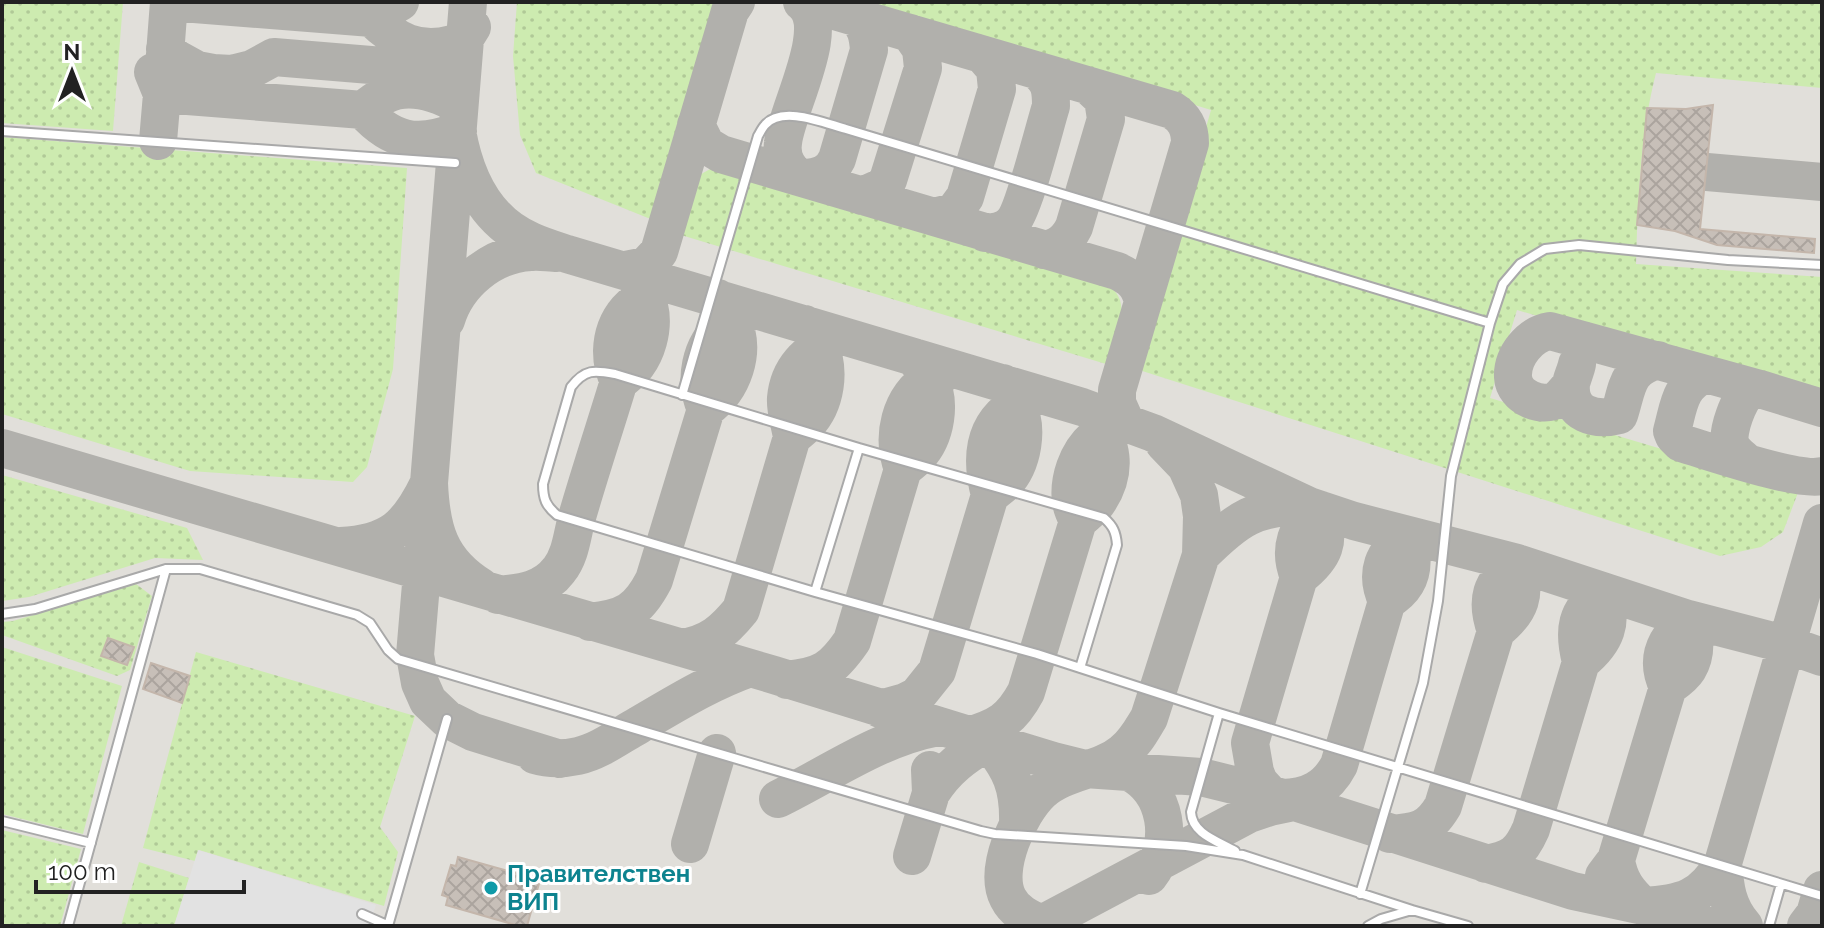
<svg xmlns="http://www.w3.org/2000/svg" width="1824" height="928" font-family="Raleway,sans-serif">
<style>
.airport{fill:#e1dfda}
.grass{fill:url(#grass-dots)}
.parking{fill:#e2e2e2}
.lines{fill:none;stroke-linecap:round;stroke-linejoin:round}
.taxiway{stroke:#b1b0ac;stroke-width:38}
.building{fill:url(#building-cross-hatch);stroke:#c4b6ab;stroke-width:2}
.lane-casing{stroke:#a9a9a9;stroke-width:12}
.lane{stroke:#fff;stroke-width:8}
.culture-dot{fill:#0f9aa8;stroke:#fff;stroke-width:3}
.labels{text-anchor:middle;stroke-width:6;stroke-linejoin:round;paint-order:stroke}
.culture-label{font-size:24px;font-weight:bold;fill:#0d838f;stroke:#fff;text-anchor:start}
</style>
<defs>
<pattern id="grass-dots" width="8" height="8" patternUnits="userSpaceOnUse" patternTransform="scale(2)"><rect width="8" height="8" fill="#cdebb0"/><path d="M2 2h.1M6 6h.1" fill="none" stroke="#b0c997" stroke-width="1.8" stroke-linecap="round"/></pattern>
<pattern id="building-cross-hatch" width="8" height="8" patternUnits="userSpaceOnUse" patternTransform="scale(2)"><rect width="8" height="8" fill="#c7bfb8"/><path d="M0 0l8 8M0 8l8-8" fill="none" stroke="#aba49e"/></pattern>
</defs>
<rect width="100%" height="100%" fill="#f2efe9"/>
<path class="airport" d="M2,2H1822V926H2Z"/>
<path class="grass" d="M2,2H123L113,131L2,123Z
M517,2H715L653,220L536,173L520,135L513,56Z
M860,2H1822V88L1656,73C1640,135 1638,201 1636,264L1822,277V400L1517,310L1490,398L1799,490L1783,532L1761,547L1720,556L1136,369L1211,110Z
M2,137L407,168L393,369L367,467L353,482L190,471L2,414Z
M735,167L1091,274C1125,292 1126,304 1116,339C1114,349 1112,356 1106,364L681,235L676,224L683,196L694,178L712,168Z
M2,475L187,528L203,560L155,558L29,597L2,601Z
M136,584L152,596L130,670L117,676L2,635V622L13,621Z
M2,647L122,686L83,834L2,814Z
M196,652L415,716L380,827L398,852L384,906L199,850L195,861L143,848Z
M2,830L81,849L60,926H2Z
M139,862L189,878L174,926H121Z"/>
<path class="parking" d="M198,850L376,905L369,926H174Z"/>
<g class="lines">
<path class="taxiway" d="M169,2L162,94L363,110C370,105 377,98 385,95C409,83 437,93 459,105
M169,2L372,18
M468,2L429,483C431,529 439,561 481,587
M804,2L1172,110C1185,118 1190,128 1190,143L1117,390V403L1126,423
M372,18C395,41 419,53 452,44
M372,18L400,2
M165,49L177,59L197,70L213,73L232,74L252,69L274,57L407,68C436,64 458,53 472,27
M153,72L162,94L158,141
M363,110C392,142 417,147 458,131
M696,125L706,145L721,154L1117,271C1132,278 1139,285 1143,301
M457,131C465,177 486,222 531,241C542,246 555,250 567,254L1082,407L1153,433L1309,506L1354,521L1517,563L1688,619L1788,645L1822,657
M1707,172L1822,182
M797,176C787,168 781,157 783,143C786,110 834,26 802,2
M804,178C819,177 830,174 837,159L869,50C868,36 866,26 856,17
M862,196L882,187L888,180L923,68L921,49L910,33
M934,217L954,212L965,197L997,89L995,69L983,55
M985,233C993,232 1002,232 1009,226C1023,216 1044,128 1051,106C1051,89 1050,81 1036,70
M1044,250C1059,247 1067,241 1074,227L1106,119L1103,99L1089,86
M626,270L646,266L659,252L730,11L736,2
M446,320C457,283 492,254 531,252C540,251 549,253 557,253
M1577,364C1576,370 1572,378 1571,384C1568,415 1596,421 1619,415C1628,387 1626,369 1658,360
M1706,374C1679,385 1679,406 1672,431L1674,436L1681,443C1709,451 1797,482 1822,476
M619,381C614,372 612,361 612,351C613,316 634,299 663,285
M1571,385C1567,389 1563,395 1558,399C1542,409 1514,397 1513,377C1512,356 1530,334 1550,331L1760,389L1822,408
M706,409C693,381 700,345 724,325C732,318 744,315 753,311
M792,437C790,424 785,411 786,398C789,365 811,348 839,337
M2,448L774,675L1053,761L1085,769L1201,777L1270,794L1573,891L1643,906L1711,926
M1746,462C1740,456 1732,451 1730,442C1727,431 1739,399 1747,393C1752,389 1754,390 1760,389
M903,469C891,437 899,398 930,378C935,375 942,374 948,371
M990,495C982,465 981,432 1008,410C1017,404 1028,400 1038,395
M1078,521C1075,515 1072,509 1071,502C1068,480 1077,453 1094,438C1103,431 1113,426 1122,421
M341,546C390,543 408,527 429,483
M424,549L415,655L420,683L428,701L447,719L473,732L560,759
M1201,555C1238,518 1255,506 1309,506
M498,595C522,593 544,590 559,570C571,555 572,535 577,517C590,472 605,427 619,381C648,363 659,323 644,292C641,285 635,278 630,272
M590,622C625,618 638,611 654,580L706,409C733,389 747,352 732,320C728,312 723,305 718,298
M682,648C710,643 723,632 741,610L792,437C797,433 802,429 807,424C826,404 831,370 819,345C816,338 810,331 805,324
M787,680C822,676 832,670 852,641L903,469C908,465 914,461 918,456C936,437 942,402 929,378C925,371 919,364 914,357
M880,709L905,702L917,696L937,671L990,495C995,491 1001,487 1005,483C1023,464 1029,428 1017,405C1013,397 1007,390 1003,383
M968,736C998,727 1011,720 1026,692L1078,521C1084,515 1092,510 1097,503C1120,470 1111,443 1093,411
M535,755C548,759 564,759 578,756C600,751 619,736 639,725C675,704 710,682 750,668
M1129,772C1167,791 1175,843 1149,876
M931,793C946,769 964,756 988,742C1011,768 1019,788 1018,823
M1270,794L1259,782L1255,772L1250,743L1299,577C1288,550 1295,524 1321,510C1331,541 1325,557 1299,577
M1282,798C1308,798 1327,788 1339,765L1387,601C1374,573 1383,552 1407,535C1416,563 1414,585 1387,601
M778,799C831,773 879,738 938,727
M1390,834C1417,832 1429,830 1443,806L1496,631C1485,601 1490,581 1517,563C1527,594 1521,611 1496,631
M690,844L717,753
M912,856L931,793L930,770
M1616,860C1619,881 1628,892 1643,906C1683,904 1702,898 1723,863L1822,523
M1723,863C1725,887 1727,907 1744,926
M1486,864C1512,859 1520,854 1531,829L1581,662C1573,631 1575,610 1603,592C1614,622 1606,642 1581,662
M1604,876L1616,860L1668,687C1675,682 1683,677 1688,669C1697,654 1696,633 1688,619C1665,638 1654,658 1668,687
M1042,924C1028,918 1015,912 1008,898C993,869 1019,813 1041,792C1065,770 1099,772 1123,752C1135,743 1141,731 1149,718L1201,555L1202,516L1199,495L1186,466L1164,443
M1038,926L1249,814L1270,807L1294,802
M1806,926L1815,914L1822,890"/>
</g>
<path class="building" d="M1713,105L1700,229L1815,239L1814,253L1717,245L1675,231L1637,225L1647,108L1686,109Z
M108,638L134,647L127,665L101,656Z
M151,663L190,676L182,703L143,689Z
M458,857L540,880L527,926H519L446,905L448,897L442,895L451,865L456,866Z"/>
<g class="lines">
<defs>
<path id="lane" d="M2,131L455,163
M682,395L758,136C760,133 762,128 765,125C782,105 824,123 846,129L1490,323
M815,592L859,448
M2,614L35,609L166,569H200L357,615L370,623L388,650L398,659L981,831L995,834L1186,846L1243,855L1412,910
M1080,668L1117,545C1116,532 1113,526 1104,518L859,448L615,374C594,370 585,369 571,387L543,484C543,499 546,506 557,515L815,592L1037,654L1219,713L1822,896
M1219,713L1191,812C1192,834 1218,841 1235,851
M2,821L91,843
M1360,894L1423,683L1438,601L1451,476L1490,323L1503,284L1520,264L1545,249L1579,245L1728,260L1822,265
M362,914L389,926
M68,926L166,569
M388,926L447,719
M1368,926L1381,919L1412,910L1468,926
M1769,926L1781,884"/>
</defs>
<use href="#lane" class="lane-casing"/>
<use href="#lane" class="lane"/>
</g>
<circle class="culture-dot" cx="491" cy="888" r="8"/>
<g class="labels">
<g class="culture-label">
<text x="507" y="882">Правителствен<tspan x="507" dy="28">ВИП</tspan></text>
</g>
</g>
<rect width="1824" height="928" fill="none" stroke="#222222" stroke-width="8"/>
<g transform="translate(72 72)" stroke="#ffffff" stroke-width="6" paint-order="stroke">
<path d="M0-6L14 30L0 20L-14 30Z" fill="#222222"/>
<text y="-12" font-size="22" font-weight="bold" text-anchor="middle" fill="#222222">N</text>
</g>
<path d="M36 880v12h208v-12" fill="none" stroke="#222222" stroke-width="4"/>
<text x="48" y="880" font-size="24" fill="#222222" stroke="#ffffff" stroke-width="6" paint-order="stroke">100 m</text>
</svg>
